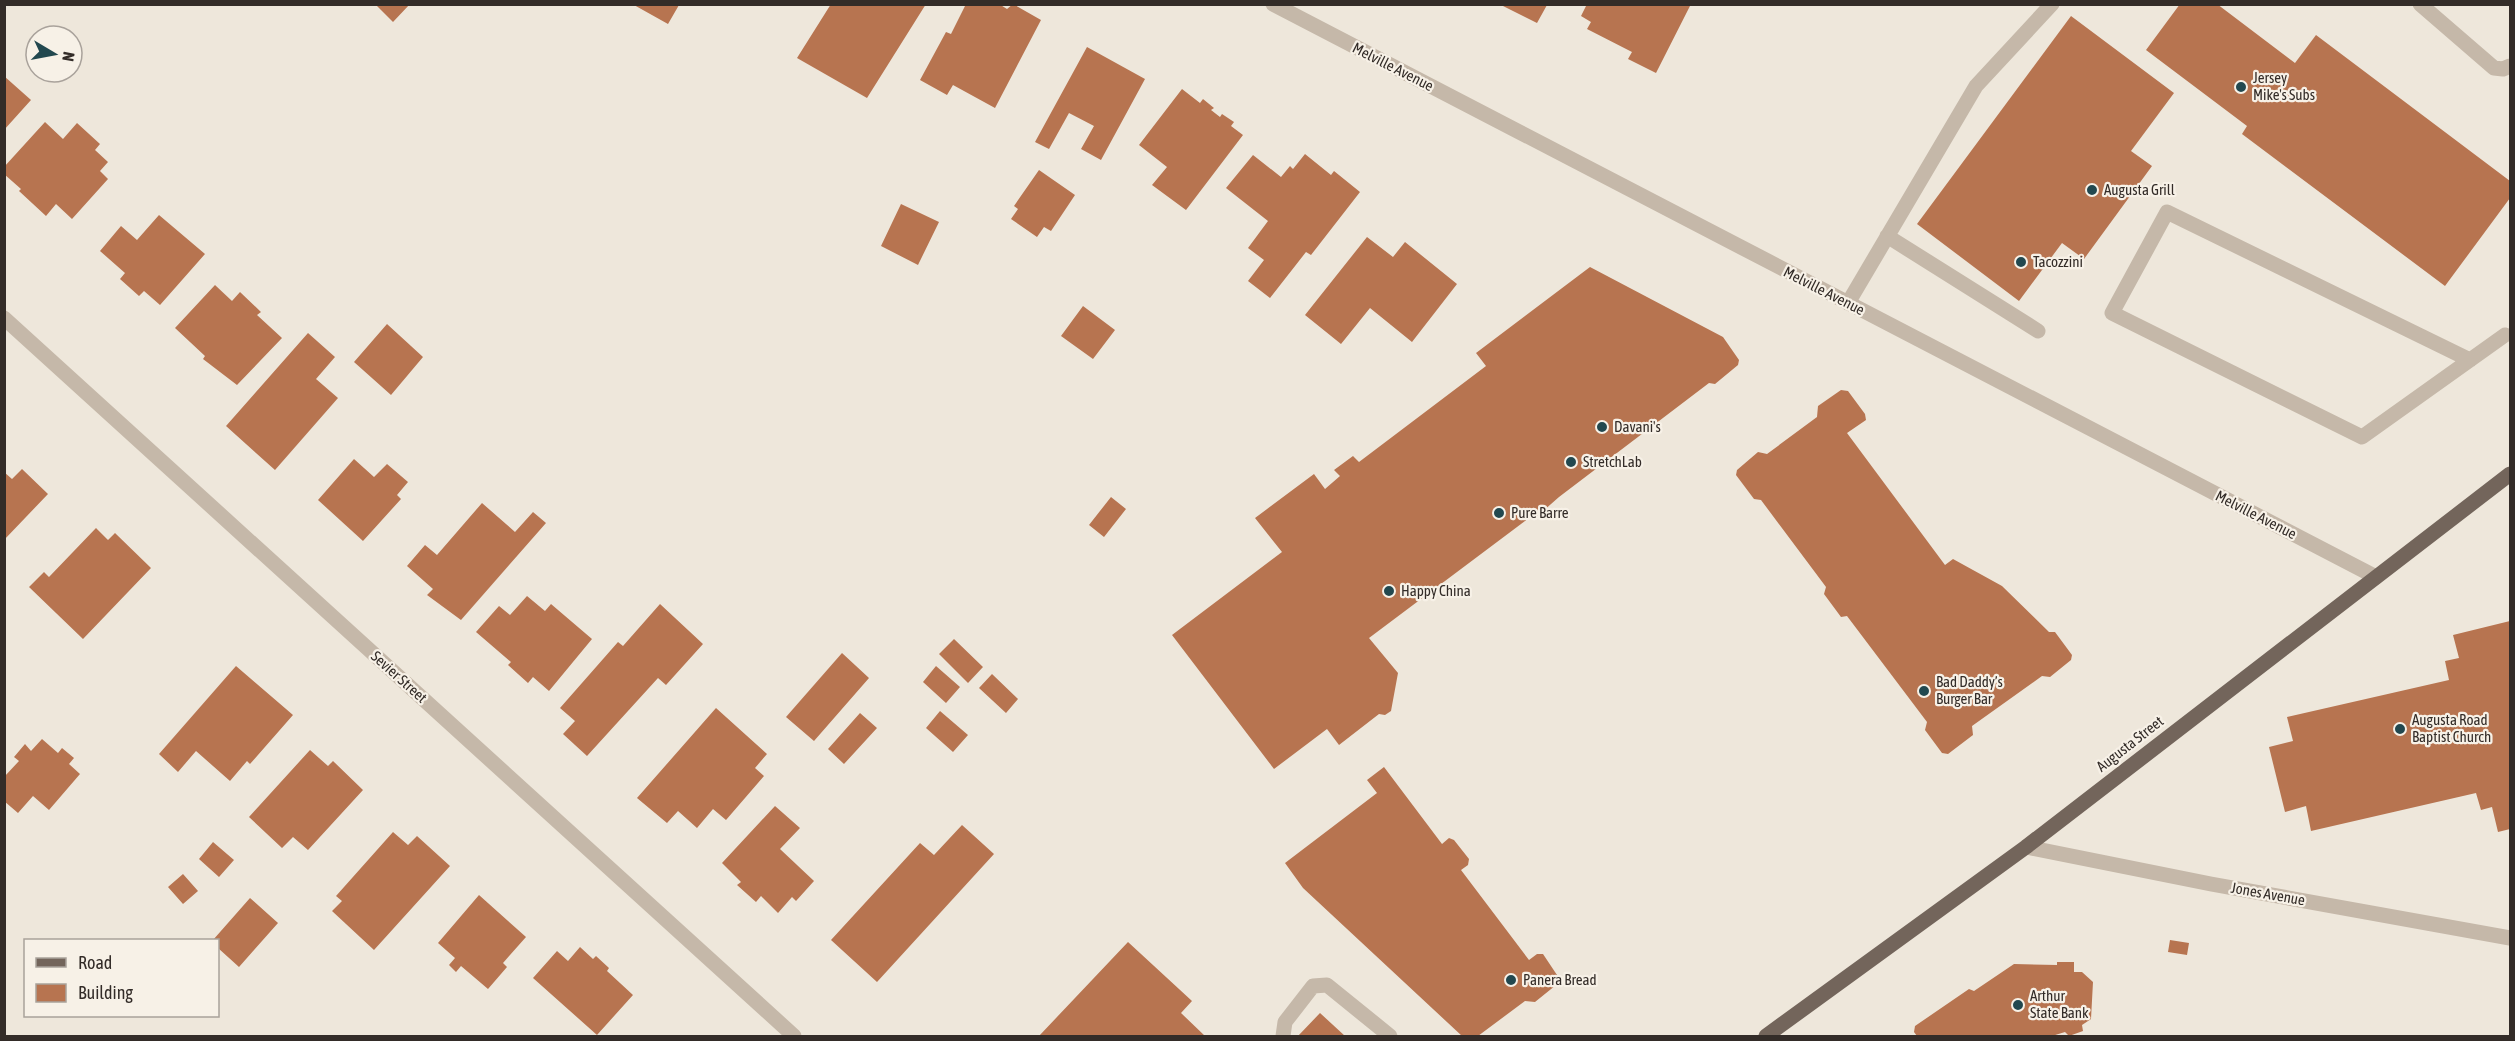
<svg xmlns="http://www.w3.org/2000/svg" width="2515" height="1041" font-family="'Asap Condensed',sans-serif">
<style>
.building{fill:#b77450}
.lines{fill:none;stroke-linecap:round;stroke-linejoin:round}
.service{stroke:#c5b8a9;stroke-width:15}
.minor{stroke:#c5b8a9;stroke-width:15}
.primary{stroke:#73655b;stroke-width:15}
.poi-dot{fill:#22484f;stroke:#f7f1e7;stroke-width:2}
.labels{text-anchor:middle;stroke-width:4.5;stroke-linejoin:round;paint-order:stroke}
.street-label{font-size:15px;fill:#332c28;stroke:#f7f1e7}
.poi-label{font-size:15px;fill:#332c28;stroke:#f7f1e7;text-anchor:start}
</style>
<rect width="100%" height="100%" fill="#eee7db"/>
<path class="building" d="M375,4H410L393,22Z
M831,4H926L867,98L797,58Z
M966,4H999L1007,9L1013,4L1041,20L995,108L953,85L947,95L920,80L946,32L951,34Z
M1587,4H1691L1656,73L1628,59L1632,52L1587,29L1591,22L1581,16Z
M2180,4H2217L2295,63L2316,35L2510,181V198L2445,286L2242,134L2247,126L2146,50Z
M634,5H679L668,24Z
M1501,5H1547L1537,23Z
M2071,16L2174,93L2131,151L2152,166L2084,259L2062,243L2019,301L1917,224Z
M1087,47L1145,79L1101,160L1081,149L1094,126L1069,113L1049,149L1035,142Z
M4,76L31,100L4,130Z
M1182,89L1200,103L1203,99L1214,108L1211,110L1220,117L1222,114L1234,122L1231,126L1243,135L1186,210L1152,185L1167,167L1139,145Z
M45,122L63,139L77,123L100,144L95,150L108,162L100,171L108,179L72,219L56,204L46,216L19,191L21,189L4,174V167Z
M1305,154L1331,175L1334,171L1360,192L1311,255L1306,252L1270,298L1248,281L1264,260L1248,248L1268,221L1226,188L1253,155L1281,177L1290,166L1293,169Z
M1039,170L1075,195L1051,231L1044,227L1037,237L1011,219L1018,209L1014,206Z
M901,204L939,222L918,265L881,246Z
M159,215L205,254L160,305L144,291L139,296L120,279L125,273L100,251L121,226L137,240Z
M1367,237L1393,257L1405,242L1457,284L1412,342L1370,308L1341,344L1305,315Z
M1590,267L1723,337L1739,360L1738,365L1715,384L1709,383L1559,497L1534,519L1529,518L1369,638L1398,673L1391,711L1385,715L1379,714L1339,745L1327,729L1274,769L1172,635L1282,552L1255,518L1314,474L1325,489L1340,476L1334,470L1353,456L1359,462L1486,366L1476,353Z
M215,285L232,301L240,292L261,312L257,315L282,338L237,385L203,359L205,356L175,328Z
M1083,306L1115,330L1093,359L1061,336Z
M387,324L423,357L391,395L354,362Z
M308,333L335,357L316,379L338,398L275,470L226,426Z
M1841,390L1848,391L1865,414L1866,420L1847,433L1945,565L1953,559L2002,586L2049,632H2055L2072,655L2071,660L2050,677L2042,676L1972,726L1973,735L1948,754L1942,753L1925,730L1927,722L1847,616L1841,617L1824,594L1826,587L1761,500L1754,499L1736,475L1737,470L1758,452L1767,454L1817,417L1818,406Z
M354,459L374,477L387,464L408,482L397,495L401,499L363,541L318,500Z
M22,469L48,494L4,540V472L12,479Z
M1111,497L1126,509L1104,537L1089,525Z
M482,503L515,532L533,512L546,523L461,620L427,595L433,589L407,566L425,545L437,555Z
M96,528L108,540L115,533L151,568L83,639L29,587L44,572L49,577Z
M527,596L545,611L551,604L592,639L549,691L533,677L528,683L508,665L511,662L476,632L499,606L510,615Z
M660,604L703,644L666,685L658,678L587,756L563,734L575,721L560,708L618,642L623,646Z
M2510,621V829L2498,832L2492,807L2481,810L2476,793L2311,831L2306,806L2285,812L2269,747L2293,741L2287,717L2449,680L2445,661L2459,658L2453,635Z
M954,639L983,667L968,683L939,654Z
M842,653L869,678L814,741L786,717Z
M236,666L293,715L250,764L247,761L230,781L196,751L178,772L159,754Z
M936,666L960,687L946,703L923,682Z
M992,674L1018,699L1006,713L979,688Z
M716,708L767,754L755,768L764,776L726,820L713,809L697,828L678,811L667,823L637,798Z
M940,711L968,735L953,752L926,728Z
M860,713L877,728L844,764L828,749Z
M42,739L58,753L62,748L74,758L69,764L80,774L49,810L33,796L18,813L4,801V777L19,761L14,757L25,744L31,751Z
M310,750L328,766L333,761L363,790L308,850L293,837L282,848L249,817Z
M1384,767L1442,844L1449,838L1454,840L1469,859L1468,865L1461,870L1529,960L1537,954H1543L1561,981L1535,1002L1525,1001L1478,1036H1462L1303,888L1285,863L1377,793L1367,780Z
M775,806L800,828L780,849L814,881L796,901L792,897L778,913L761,896L756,902L737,885L741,882L722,863Z
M962,825L994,854L877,982L831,940L920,843L934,855Z
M393,832L408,845L417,836L450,866L374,950L332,911L342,901L336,896Z
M213,842L234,860L219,877L199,859Z
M183,874L198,891L183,904L168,887Z
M479,895L526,937L503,963L507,967L488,989L461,966L456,972L449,965L455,958L438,943Z
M250,898L278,923L239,967L218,948V940H213Z
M2170,940L2189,943L2187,955L2168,952Z
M1128,942L1192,1001L1181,1013L1205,1036H1039Z
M580,947L593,959L596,956L609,968L607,971L633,995L597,1035L533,978L557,951L568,961Z
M2057,962H2074V972H2082L2093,982L2091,1019L2082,1025L2083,1031L2069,1036L2065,1032L2052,1036H1917L1914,1032L1915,1026L1969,989L1974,991L2014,964L2057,965Z
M1320,1013L1345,1036H1298Z"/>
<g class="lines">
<path class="service" d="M2420,4L2494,68L2503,69L2510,66
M1887,236L2038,331
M1848,303L1976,86L2052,4
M2470,360L2167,212L2112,313L2362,437L2505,335
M1283,1036L1285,1022L1313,986L1327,985L1390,1036"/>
<path class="minor" d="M1273,4L2376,577
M4,318L794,1036
M2026,847L2211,884L2510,938"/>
<path class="primary" d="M1766,1036L2026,847L2510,474"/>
</g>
<g class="poi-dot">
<circle cx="2241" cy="87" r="6"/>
<circle cx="2092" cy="190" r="6"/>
<circle cx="2021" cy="262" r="6"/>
<circle cx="1602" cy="427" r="6"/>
<circle cx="1571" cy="462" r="6"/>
<circle cx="1499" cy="513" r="6"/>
<circle cx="1389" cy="591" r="6"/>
<circle cx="1924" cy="691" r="6"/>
<circle cx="2400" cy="729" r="6"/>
<circle cx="1511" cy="980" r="6"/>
<circle cx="2018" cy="1005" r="6"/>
</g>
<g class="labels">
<g class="street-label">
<text transform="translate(1393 67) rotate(27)" y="5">Melville Avenue</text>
<text transform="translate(1824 291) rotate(27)" y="5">Melville Avenue</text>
<text transform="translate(2256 515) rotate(27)" y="5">Melville Avenue</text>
<text transform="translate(399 677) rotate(42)" y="5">Sevier Street</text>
<text transform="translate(2130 744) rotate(-38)" y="5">Augusta Street</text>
<text transform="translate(2268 894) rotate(10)" y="5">Jones Avenue</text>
</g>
<g class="poi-label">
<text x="2253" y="83">Jersey<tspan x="2253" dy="17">Mike's Subs</tspan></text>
<text x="2104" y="195">Augusta Grill</text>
<text x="2033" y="267">Tacozzini</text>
<text x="1614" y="432">Davani's</text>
<text x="1583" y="467">StretchLab</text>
<text x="1511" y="518">Pure Barre</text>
<text x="1401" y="596">Happy China</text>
<text x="1936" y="687">Bad Daddy’s<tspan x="1936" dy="17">Burger Bar</tspan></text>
<text x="2412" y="725">Augusta Road<tspan x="2412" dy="17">Baptist Church</tspan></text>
<text x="1523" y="985">Panera Bread</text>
<text x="2030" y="1001">Arthur<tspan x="2030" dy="17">State Bank</tspan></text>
</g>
</g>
<rect width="2515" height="1041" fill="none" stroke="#332c28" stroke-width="12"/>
<rect x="24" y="939" width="195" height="78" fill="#f7f1e7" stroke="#a9a29b" stroke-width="1.5"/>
<rect x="36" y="958" width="30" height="9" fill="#73655b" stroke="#a9a29b" stroke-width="1.5"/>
<text x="78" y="969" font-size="18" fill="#332c28">Road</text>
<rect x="36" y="984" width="30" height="18" fill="#b77450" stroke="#a9a29b" stroke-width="1.5"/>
<text x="78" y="999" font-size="18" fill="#332c28">Building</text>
<g transform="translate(54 54) rotate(100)"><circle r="28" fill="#f7f1e7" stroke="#a9a29b" stroke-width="1.5"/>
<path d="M0-4.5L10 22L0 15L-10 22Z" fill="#22484f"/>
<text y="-9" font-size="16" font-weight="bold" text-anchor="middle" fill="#332c28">N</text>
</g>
</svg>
